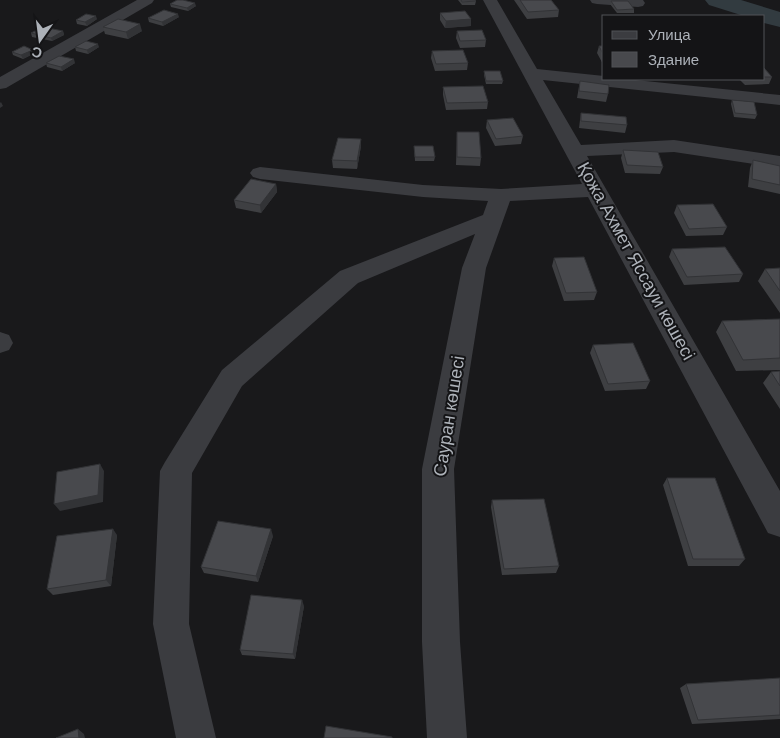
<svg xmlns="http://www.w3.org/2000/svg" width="780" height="738" font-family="'DM Sans',sans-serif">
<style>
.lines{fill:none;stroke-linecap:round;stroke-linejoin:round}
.river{fill:#323b40;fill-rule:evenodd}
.minor{fill:#3b3c40;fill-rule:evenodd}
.wall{fill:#3e3f42}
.shaded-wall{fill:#323336}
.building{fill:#48494d;stroke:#323336}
.labels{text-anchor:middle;stroke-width:4;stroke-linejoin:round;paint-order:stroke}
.street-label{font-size:18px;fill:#adb2b9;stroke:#141416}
</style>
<rect width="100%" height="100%" fill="#19191b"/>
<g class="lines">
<path class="river" d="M705,0H741L780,12V27L764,23V16H744L709,5Z"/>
<path class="minor" d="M137,0H154L152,3L6,88L0,89V77Z
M483,0H497L537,69L604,76V79H626L780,95V105L543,80L581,145L674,140L780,156V168L674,152L587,156L780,491V537L768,533L588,197L510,201L486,268L454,469L460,642L467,738H427L422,642V469L462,268L475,234L358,283L242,386L192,473L189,624L216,738H176L153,624L160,471L165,462L222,370L340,271L483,215L488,201L423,197L260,179L253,177L250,173L253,169L260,167L423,185L501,189L582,184Z
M590,0H643L645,3L643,6L638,7L597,4L592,3Z
M0,332L9,335L13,343L9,350L0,353Z"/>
</g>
<path class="wall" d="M458,0H475L476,1L475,5H462Z
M514,0H551L559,10L558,17L527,19Z
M611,1L634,9V13H617L610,4Z
M170,4L196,6L188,11L171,7Z
M440,13L471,26L445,28L440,20Z
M179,17L163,26L149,22L148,18Z
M97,19L87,26L77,24L76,20Z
M103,27L142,31L128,39L105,34Z
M63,31L64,35L52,41L32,37L31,33Z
M457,31L486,40L485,47L460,48L456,38Z
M599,46H604V66L597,53Z
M75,47H99L88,54L76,51Z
M432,51L468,63L467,70L435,71L431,58Z
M12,52L35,53L23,59L13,55Z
M46,63H75L62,71L47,67Z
M764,68L772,77L769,84L745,85L739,79H764Z
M484,71L503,81L502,84H486L484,75Z
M580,81L608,94L606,102L577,98Z
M443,87L488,102L487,109L446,110L443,95Z
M732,100L757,115L755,119L734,117L731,104Z
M581,113L627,125L625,133L579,128L580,120Z
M487,120L523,136L521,144L495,146L486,128Z
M457,132L481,158L480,166L456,165Z
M361,146L357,169L333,168L332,160Z
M414,146L435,157L434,161H415Z
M623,150L663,167L660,174L625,173L621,158Z
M753,160L780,166V194L748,187L750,168Z
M276,184L277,192L261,213L236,208L234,200Z
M677,205L727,227L723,235L686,236L674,213Z
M672,249L743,274L739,282L684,285L669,257Z
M554,258L597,292L594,300L564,301L552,266Z
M780,268V313L758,281L765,269Z
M780,319V370L736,371L716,332L722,321Z
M593,345L650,381L646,389L605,391L590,353Z
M780,371V409L763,383L771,372Z
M667,478L745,559L739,566H688L663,485Z
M492,500L559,566L556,573L502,575L491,507Z
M117,535L111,586L53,595L47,589Z
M273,536L258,582L204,573L201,567Z
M304,606L295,659L242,655L240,650Z
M780,678V719L692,724L680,688L686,684Z"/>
<path class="shaded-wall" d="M195,3L196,6L188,11L187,8Z
M178,14L179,17L163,26L162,22Z
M96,16L97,19L87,26L85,22Z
M471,19V26L445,28L446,21Z
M140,24L142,31L128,39L126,32Z
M63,31L64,35L52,41L51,38Z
M98,44L99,47L88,54L87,50Z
M33,50L35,53L23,59L21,55Z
M74,59L75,63L62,71L61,67Z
M1,102L3,106L0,108V103Z
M361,139V146L357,169V161Z
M276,184L277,192L261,213L260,205Z
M100,464L104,471L103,502L60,511L54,504Z
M113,529L117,535L111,586L106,580Z
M271,529L273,536L258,582L256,576Z
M302,600L304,606L295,659L293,654Z
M78,729L84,734L85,738H79Z"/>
<path class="building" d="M177,0H183L195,3L187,8L170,4Z
M461,0H475L476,1L462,2Z
M520,0H551L559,10L528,12Z
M611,1H628L634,9L617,10Z
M164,10L178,14L162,22L148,18Z
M465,11L471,19L446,21L440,13Z
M86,14L96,16L85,22L76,20Z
M118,19L140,24L126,32L103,27Z
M43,27L63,31L51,38L31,33Z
M482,30L486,40L460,41L457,31Z
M86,41L98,44L87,50L75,47Z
M24,46L33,50L21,55L12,52Z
M599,46H604V56Z
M463,50L468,63L436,64L432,51Z
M59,56L74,59L61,67L46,63Z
M764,68L772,77H764Z
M484,71H500L503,81H486Z
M580,81L609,85L608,94L579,91Z
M483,86L488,102L447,103L443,87Z
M732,100L754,102L757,115L735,113Z
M581,113L626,117L627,125L581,121Z
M513,118L523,136L496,139L487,120Z
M457,132H479L481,158L457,157Z
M338,138L361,139L357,161L332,160Z
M414,146H433L435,157H415Z
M623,150L658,152L663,167L627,165Z
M753,160L780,166V185L752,179Z
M251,179L276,184L260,205L234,200Z
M713,204L727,227L689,229L677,205Z
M725,247L743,274L687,277L672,249Z
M584,257L597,292L566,293L554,258Z
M780,268V291L765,269Z
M780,319V358L743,360L722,321Z
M633,343L650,381L608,384L593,345Z
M780,371V386L771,372Z
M100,464L98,495L54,504L57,472Z
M667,478H715L745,559H693Z
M544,499L559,566L504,569L492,500Z
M218,521L271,529L256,576L201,567Z
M113,529L106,580L47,589L57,536Z
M251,595L302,600L293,654L240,650Z
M780,678V715L698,720L686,684Z
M326,726L392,737V738H324Z
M78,729L79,738H56Z"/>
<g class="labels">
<g class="street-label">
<text transform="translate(636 261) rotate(61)" y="6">Қожа Ахмет Яссауи көшесі</text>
<text transform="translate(449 416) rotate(-81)" y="6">Сауран көшесі</text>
</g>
</g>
<rect x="602" y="15" width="162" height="65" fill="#141416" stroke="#515357"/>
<rect x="612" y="31" width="25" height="8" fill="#3b3c40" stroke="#515357"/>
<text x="648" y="40" font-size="15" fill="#adb2b9">Улица</text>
<rect x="612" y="52" width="25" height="15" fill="#48494d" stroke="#515357"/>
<text x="648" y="65" font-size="15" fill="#adb2b9">Здание</text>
<g transform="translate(40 40) rotate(194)" stroke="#141416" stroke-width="4" paint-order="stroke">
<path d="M0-4L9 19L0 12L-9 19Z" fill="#adb2b9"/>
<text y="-8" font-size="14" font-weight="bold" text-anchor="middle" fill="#adb2b9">С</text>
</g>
</svg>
